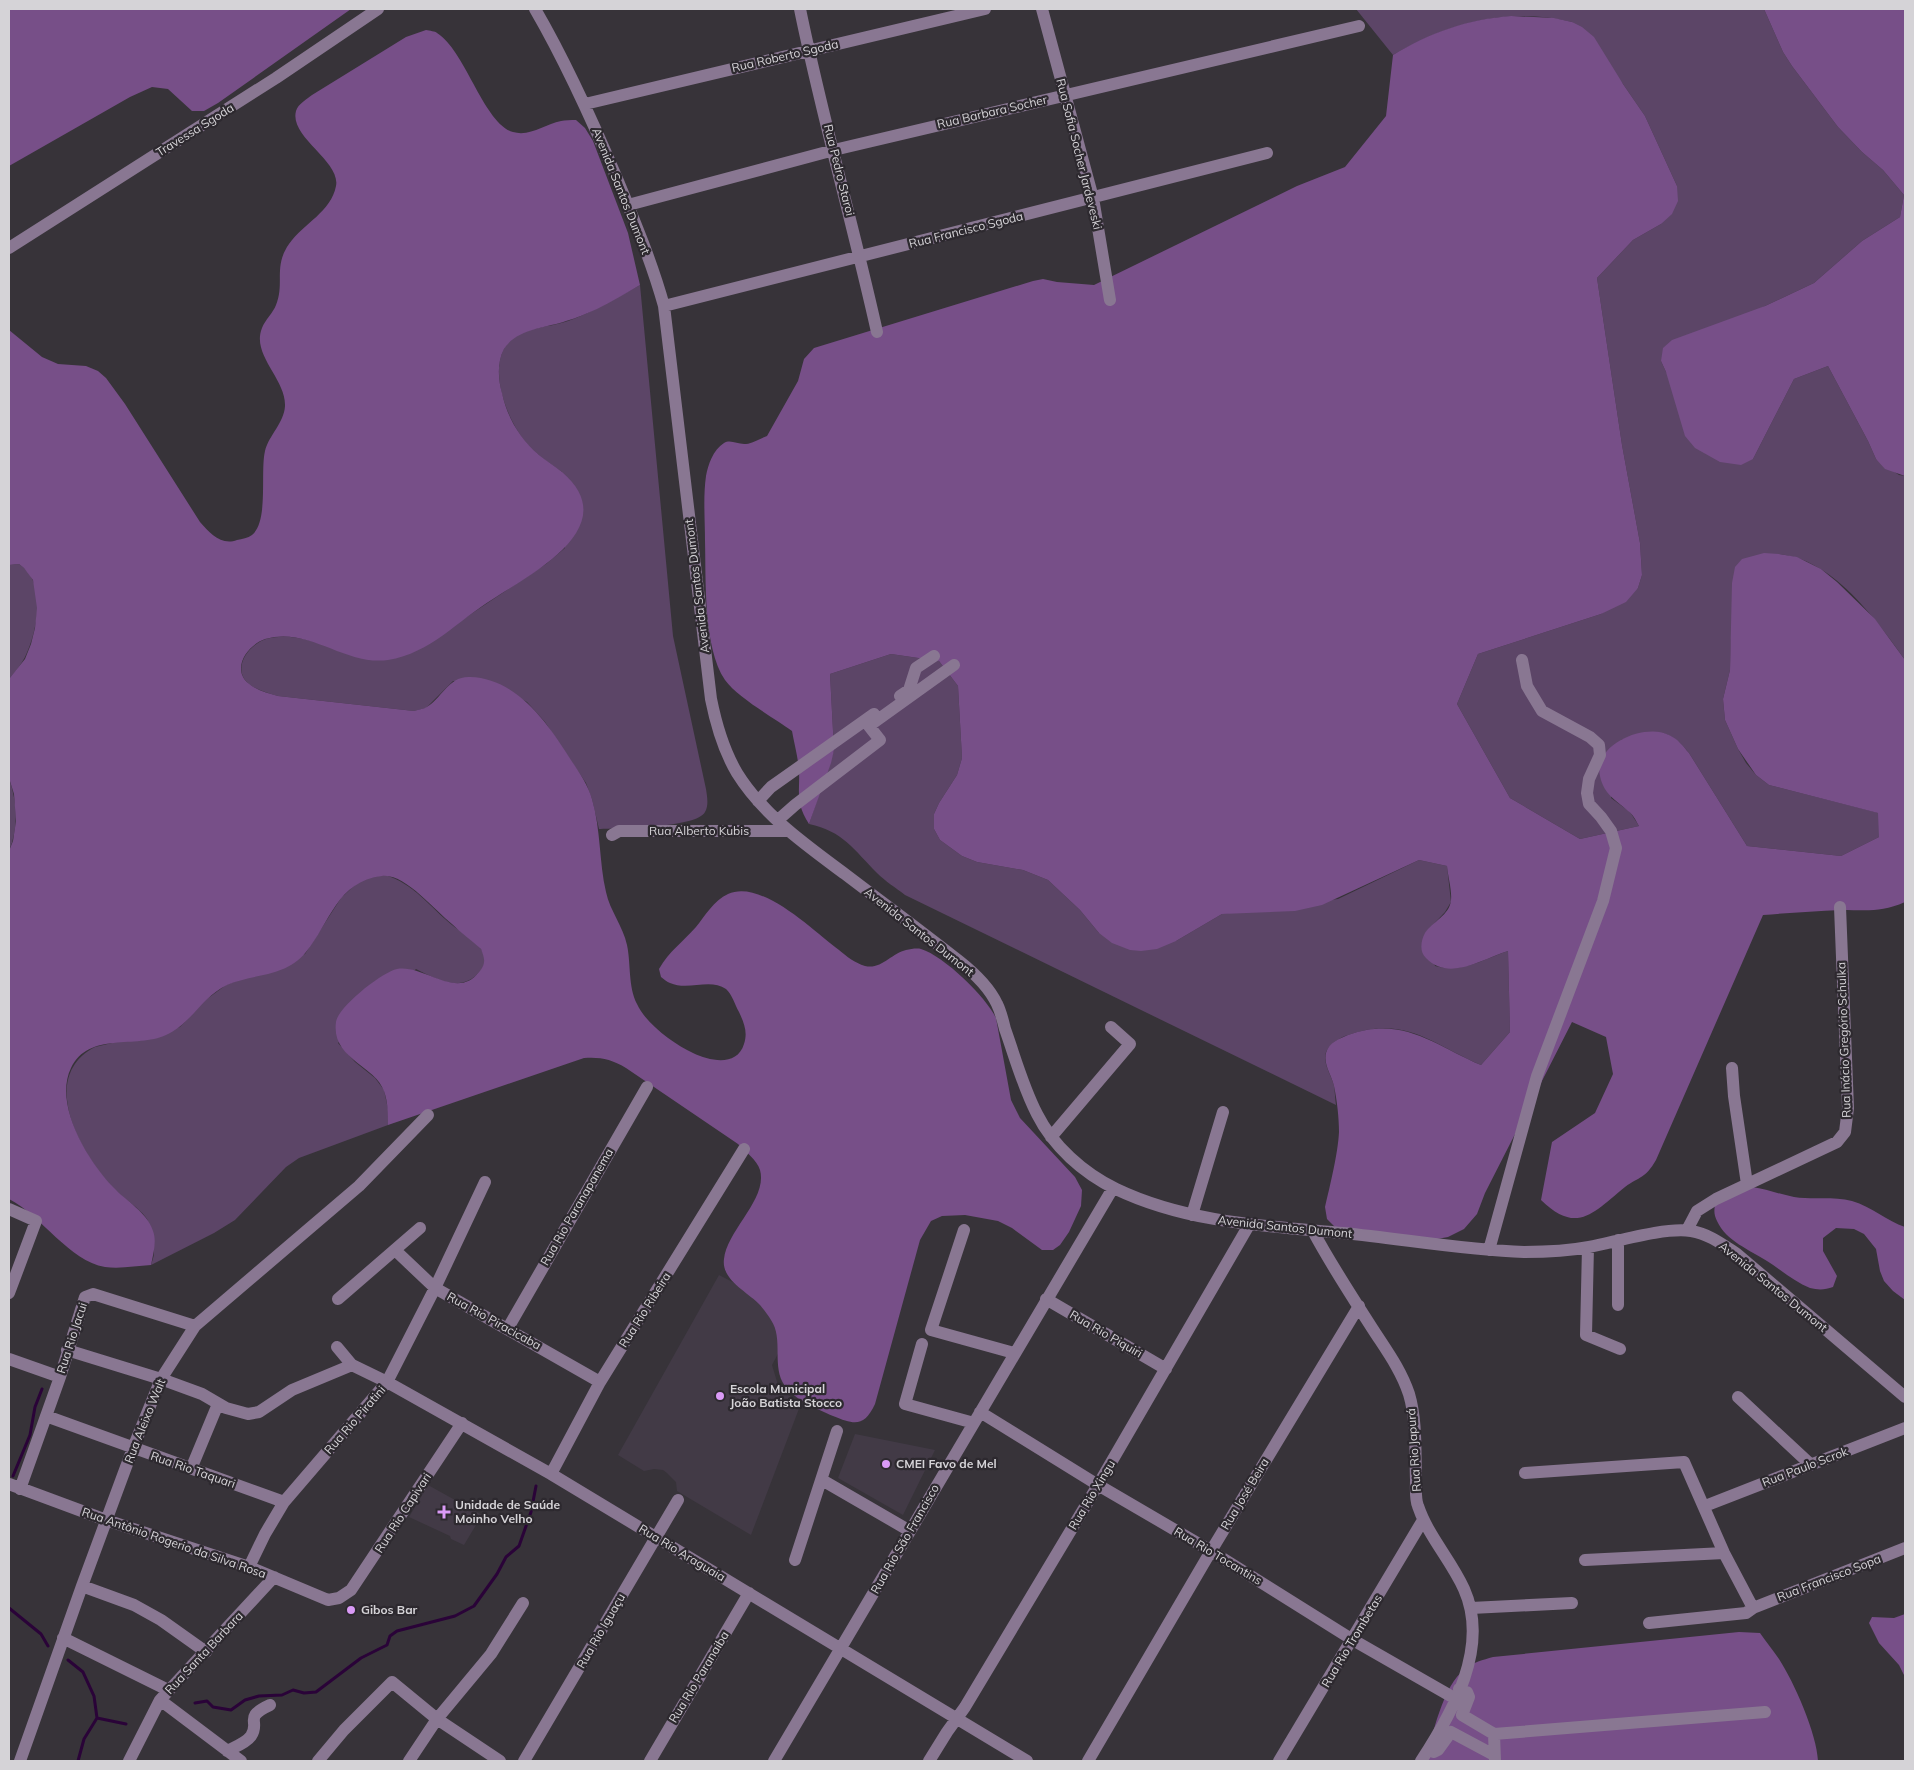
<svg xmlns="http://www.w3.org/2000/svg" width="1914" height="1770" font-family="Mulish,sans-serif">
<style>
.built{fill:#423a46}
.green{fill:#5c4567}
.forest{fill:#774f88}
.lines{fill:none;stroke-linecap:round;stroke-linejoin:round}
.stream{stroke:#2a0338;stroke-width:3}
.minor{stroke:#897792;stroke-width:12}
.poi-dot{fill:#da9af6;stroke:#2d292f;stroke-width:2}
.labels{text-anchor:middle;stroke-width:4.5;stroke-linejoin:round;paint-order:stroke}
.street-label{font-size:12px;fill:#d5d3d7;stroke:#2d292f}
.poi-label{font-size:12px;font-weight:bold;fill:#d5d3d7;stroke:#2d292f;text-anchor:start}
</style>
<rect width="100%" height="100%" fill="#373339"/>
<path class="built" d="M719,1275L798,1316L772,1365L778,1385L800,1406L751,1535L677,1491L676,1482L667,1473L663,1470L654,1469L644,1471L618,1455Z
M855,1434L935,1450L903,1515L838,1478Z
M428,1485L482,1515L464,1545L451,1539L450,1536L409,1517Z"/>
<path class="green" d="M1356,9H1764L1783,52L1792,66L1838,127L1862,152L1883,170L1904,195L1900,217L1862,241L1814,283L1765,306L1661,361L1666,372L1753,459L1794,379L1828,366L1868,441L1876,459L1899,475L1905,476V660C1878,622 1843,574 1798,558C1792,556 1785,555 1779,554L1731,639L1730,670L1723,699L1725,720L1738,749L1746,763L1756,775L1769,785L1879,813V837L1841,856L1747,846L1689,753C1666,725 1652,730 1621,740L1611,798L1630,812L1639,826L1580,839L1510,798L1457,704L1478,654L1601,614L1638,588L1642,575L1640,543L1622,445L1597,278L1633,240L1661,224L1677,186L1645,116L1623,84L1572,22C1510,6 1447,23 1393,55Z
M640,285L673,636L706,789C707,796 709,805 705,812C697,828 618,828 599,829L592,799L586,783L545,722L527,702L490,681H453L426,708L414,711L278,696C268,693 258,691 249,684C231,669 248,645 266,639C281,635 297,637 312,641L465,618L546,564L565,548L562,472C548,462 534,453 524,440C506,417 484,361 513,338C528,327 551,327 568,321C593,312 616,298 640,285Z
M19,564C48,582 37,632 25,657C21,665 15,672 9,679V565Z
M891,654L939,661L958,686L962,758L957,775L939,803L934,814V829L940,840L962,856L977,862L1023,870L1048,880L1080,910L1099,933L1176,941L1222,914L1338,899L1419,860L1447,866L1451,902L1445,912L1426,932L1435,966C1464,973 1481,960 1508,951L1510,1032L1481,1065C1430,1043 1405,1014 1345,1036C1336,1040 1326,1046 1325,1057C1325,1067 1332,1077 1334,1086C1335,1092 1335,1099 1336,1105L905,895C896,888 885,881 877,873C854,850 843,831 809,824L834,750L830,674Z
M9,778C17,802 19,827 9,851Z
M385,875C413,883 430,907 452,925C461,932 474,939 481,949C486,956 486,964 481,970C462,994 438,980 416,969L338,1043L355,1062L375,1078L384,1090L388,1109V1125L299,1158L286,1167L235,1220L214,1233L151,1265C152,1261 154,1257 154,1253C154,1248 150,1224 147,1219C142,1210 122,1197 113,1188C81,1154 37,1077 95,1047L180,1027L207,999L226,985L305,954L341,898L356,884L366,878Z"/>
<path class="forest" d="M9,9H351L218,103L204,111H192L168,89L152,87L130,97L9,166Z
M1764,9H1905V476L1885,469L1876,459L1868,441L1828,366L1794,379L1753,459L1741,465L1720,462L1695,448L1685,436L1666,372L1661,361L1663,348L1672,340L1765,306L1814,283L1862,241L1900,217L1904,195L1883,170L1862,152L1838,127L1792,66L1783,52Z
M1511,16L1554,18L1572,22L1582,27L1594,37L1623,84L1645,116L1677,186L1678,201L1672,214L1661,224L1633,240L1597,278L1622,445L1640,543L1642,575L1638,588L1626,602L1601,614L1478,654L1457,704L1510,798L1580,839L1639,826C1636,821 1633,814 1628,811C1616,800 1604,795 1600,776C1593,744 1645,723 1669,735C1678,739 1683,746 1689,753L1747,846L1841,856L1879,837L1878,813L1769,785L1756,775L1738,749L1725,720L1723,699L1730,670L1732,583L1735,567L1742,559L1764,553L1779,554L1797,557L1821,569L1837,582L1875,619L1905,660V902C1880,913 1866,910 1841,910C1815,911 1789,913 1763,915L1656,1160C1645,1179 1640,1176 1625,1187C1593,1213 1577,1235 1541,1200L1552,1142L1595,1113L1613,1074L1606,1037L1572,1022L1485,1193L1477,1214L1464,1229L1448,1237L1415,1243L1336,1228L1327,1219L1325,1207C1330,1186 1338,1153 1339,1132C1339,1118 1337,1100 1334,1086C1332,1076 1323,1064 1326,1053C1329,1042 1339,1039 1348,1035C1403,1015 1434,1045 1481,1065L1510,1032L1508,951C1482,959 1449,982 1426,958C1419,952 1421,940 1425,933C1432,922 1450,915 1451,900C1452,890 1448,877 1447,866L1419,860L1322,905L1295,911L1222,914L1176,941L1157,949L1141,951L1130,950L1112,943L1099,933L1080,910L1048,880L1023,870L977,862L962,856L940,840L934,829V814L939,803L957,775L962,758L958,686L939,661L891,654L830,674L834,750L831,763L809,824C795,801 800,795 799,770C798,757 794,743 792,731C773,717 738,698 725,680C703,647 706,580 705,541C705,520 703,497 706,476C708,465 713,450 724,443C731,439 738,445 746,444C753,443 761,438 767,436L798,381L804,359L814,348L1033,281L1043,279L1057,282L1094,285L1297,186L1345,167L1386,116L1393,55C1429,33 1468,19 1511,16Z
M426,30C430,31 435,31 437,33C465,50 484,124 513,132C530,137 545,124 561,121C565,120 571,120 576,120L585,128L593,141L628,233L640,285C626,293 611,302 597,309C587,313 577,318 566,321C546,328 516,329 504,349C497,362 498,379 502,393C507,417 520,439 539,455C546,461 555,466 562,472C625,526 533,573 493,599C457,621 431,653 388,660C345,666 309,626 265,639C248,645 231,668 248,683C257,691 268,693 278,696L414,711C417,710 422,709 425,708C442,699 448,676 470,677C517,678 549,725 571,760C579,772 588,785 592,799C601,830 599,862 606,892C610,911 623,926 627,945C631,964 628,987 637,1004C646,1024 674,1044 693,1053C710,1061 737,1067 744,1044C748,1032 744,1023 739,1012C735,1005 732,994 726,989C710,978 688,991 670,983C667,982 664,979 661,977L659,969C669,951 683,942 696,927C705,916 714,900 728,894C762,879 813,931 839,950C846,956 855,963 865,966C881,970 892,953 906,950C911,949 917,948 921,949C944,956 986,997 996,1018L1011,1100L1020,1118L1075,1177L1082,1190L1081,1206L1069,1232L1060,1245L1053,1250H1042L1012,1228L998,1221L965,1215L942,1216L931,1221L920,1240L875,1404C864,1427 855,1425 833,1416C817,1409 795,1400 785,1386C771,1367 784,1339 771,1320C768,1315 764,1310 760,1305C748,1292 721,1280 724,1259C727,1230 768,1199 760,1170C757,1160 745,1151 738,1144L626,1068C611,1059 601,1057 584,1058L388,1125C388,1114 388,1102 384,1091C375,1065 331,1059 336,1022C338,1007 382,972 397,969C424,964 457,1001 479,972C486,964 485,959 481,949C471,940 461,933 452,924C435,911 405,873 382,876C337,881 330,923 306,952C285,978 254,973 227,985C203,996 191,1024 166,1035C136,1049 89,1031 71,1068C53,1105 89,1162 113,1187C126,1201 147,1212 153,1231C157,1241 153,1255 151,1265C136,1266 120,1269 105,1267C69,1261 42,1216 9,1199V851L13,841L16,821L14,794L9,778V679L25,659L31,644L35,628L37,608L33,580L24,568L19,564L9,565V330L42,357L58,364L86,366L98,371L106,378L125,404L200,522C210,533 221,546 237,540C242,539 248,538 252,535C269,521 260,472 265,451C269,435 284,423 285,406C286,379 251,355 262,328C265,320 273,313 276,305C285,283 273,267 289,244C304,223 331,212 336,186C341,161 289,137 296,111C298,104 307,99 312,95L406,37Z
M1752,1187C1766,1189 1779,1194 1794,1197C1813,1200 1833,1196 1852,1201C1872,1207 1887,1221 1905,1227V1300L1893,1291L1884,1281L1880,1271L1876,1249L1864,1234L1854,1229L1836,1228L1823,1238V1251L1837,1276L1833,1287C1825,1290 1818,1290 1810,1288C1795,1282 1781,1270 1767,1261C1750,1250 1726,1241 1717,1221C1713,1213 1714,1207 1717,1199Z
M1905,1614V1677L1899,1665L1879,1643L1869,1623L1872,1617L1894,1618Z
M1739,1632L1760,1633C1766,1642 1773,1650 1779,1659C1794,1682 1817,1734 1818,1761H1426C1432,1736 1443,1685 1465,1669C1473,1662 1483,1660 1493,1657Z"/>
<g class="lines">
<path class="stream" d="M13,1476L30,1435L35,1407L42,1389
M9,1608L41,1634L48,1646
M68,1660L83,1672L94,1696L97,1718L84,1739L78,1761
M195,1703L207,1701L213,1707L231,1710L245,1700L259,1696L282,1695L293,1690L304,1693L316,1692L361,1658L387,1645L390,1636L397,1631L455,1616L474,1606L497,1574L506,1557L519,1546L531,1512L536,1486
M97,1718L126,1724"/>
<path class="minor" d="M535,9C567,64 593,122 618,181C635,222 652,263 664,306L711,699C716,724 724,751 737,773C763,815 806,845 845,874C883,903 921,931 959,961C973,972 989,987 997,1004C1001,1012 1003,1021 1005,1029C1015,1057 1023,1087 1037,1114C1053,1146 1083,1173 1116,1189C1187,1223 1266,1226 1343,1233C1404,1239 1463,1250 1524,1252C1546,1252 1568,1251 1589,1247C1616,1242 1664,1227 1691,1231C1709,1234 1722,1244 1737,1254L1905,1397
M800,9C822,117 853,224 877,332
M1042,9L1093,198L1110,300
M585,104L985,9
M628,205L834,150L1359,26
M9,248L276,78L378,9
M664,306L1267,153
M900,696L909,690L916,668L934,656
M758,801L771,787L874,714
M778,820L795,805L880,740L869,726L954,665
M612,835L619,831H788
M1732,1068L1734,1096L1747,1184
M1051,1137L1130,1044L1111,1027
M9,1209L36,1221L9,1293
M1192,1215L1223,1112
M964,1230L931,1330L1014,1353
M1687,1230L1697,1211L1716,1199L1837,1142L1845,1132L1848,1108L1840,907
M1313,1231C1331,1265 1353,1298 1374,1331C1387,1351 1401,1370 1409,1394C1417,1421 1415,1452 1416,1480C1416,1488 1415,1499 1418,1506C1428,1536 1451,1560 1464,1589C1490,1647 1453,1712 1421,1761
M1588,1247L1586,1335L1620,1349
M395,1250L435,1288L600,1382
M1489,1250L1537,1076L1603,901L1616,848L1611,831L1601,817L1589,804L1587,793L1589,779L1600,755L1599,745L1590,737L1542,711L1527,686L1522,660
M338,1299L420,1228
M1046,1299L1166,1369
M1618,1305V1240
M508,1328L647,1087
M922,1344L905,1404L974,1423
M337,1347L352,1365L387,1382L551,1474L1027,1761
M67,1350L161,1379L202,1394L226,1408L248,1414L259,1412L292,1390L352,1365
M9,1359L60,1377
M1738,1397L1810,1464
M980,1412L1098,1485L1211,1551L1353,1640L1456,1699
M46,1416L284,1502
M191,1469L218,1404
M1525,1473L1684,1462L1724,1553L1753,1608
M551,1474L600,1382L744,1149
M822,1480L910,1531
M9,1484L106,1520L249,1567L328,1600L339,1598L351,1590L462,1423
M20,1489L60,1377L85,1297L93,1294L195,1326
M1705,1506L1905,1428
M795,1560L837,1431
M1585,1560L1724,1553
M249,1567L265,1534L284,1502L387,1382L435,1288L485,1182
M82,1586L134,1605L161,1620L206,1652
M1471,1608L1572,1603
M1649,1623L1746,1613L1753,1608L1905,1548
M63,1638L168,1690
M1459,1689L1467,1692L1469,1697L1462,1715L1494,1734
M160,1700L241,1761
M1428,1750L1434,1752L1438,1750L1451,1732L1494,1755
M227,1751C235,1747 246,1743 251,1736C261,1721 242,1718 270,1705
M20,1761L82,1586L133,1448L161,1379L195,1326L359,1186L428,1115
M129,1761L160,1700L274,1577
M318,1761L344,1730L392,1682L437,1719L500,1761
M409,1761L437,1719L491,1654L523,1603
M524,1761L678,1500
M650,1761L749,1593
M774,1761L1113,1188
M929,1761L947,1732L965,1707L1098,1485L1249,1225
M1088,1761L1211,1551L1359,1306
M1279,1761L1423,1520
M1495,1761L1494,1734L1765,1712"/>
</g>
<g class="poi-dot">
<circle cx="720" cy="1396" r="5"/>
<circle cx="886" cy="1464" r="5"/>
<path d="M441.5 1504.5h5v5h5v5h-5v5h-5v-5h-5v-5h5z"/>
<circle cx="351" cy="1610" r="5"/>
</g>
<g class="labels">
<g class="street-label">
<text transform="translate(785 56) rotate(-13)" y="4">Rua Roberto Sgoda</text>
<text transform="translate(992 112) rotate(-13)" y="4">Rua Barbara Socher</text>
<text transform="translate(195 130) rotate(-32)" y="4">Travessa Sgoda</text>
<text transform="translate(1079 154) rotate(76)" y="4">Rua Sofia Socher Jardeveski</text>
<text transform="translate(839 170) rotate(76)" y="4">Rua Pedro Staroi</text>
<text transform="translate(621 191) rotate(68)" y="4">Avenida Santos Dumont</text>
<text transform="translate(966 230) rotate(-14)" y="4">Rua Francisco Sgoda</text>
<text transform="translate(697 586) rotate(-97)" y="4">Avenida Santos Dumont</text>
<text x="699" y="835">Rua Alberto Kubis</text>
<text transform="translate(919 932) rotate(38)" y="4">Avenida Santos Dumont</text>
<text transform="translate(1844 1040) rotate(-92)" y="4">Rua Inácio Gregório Schulka</text>
<text transform="translate(577 1207) rotate(-60)" y="4">Rua Rio Paranapanema</text>
<text transform="translate(1285 1227) rotate(6)" y="4">Avenida Santos Dumont</text>
<text transform="translate(1773 1287) rotate(39)" y="4">Avenida Santos Dumont</text>
<text transform="translate(645 1310) rotate(-58)" y="4">Rua Rio Ribeira</text>
<text transform="translate(494 1321) rotate(29)" y="4">Rua Rio Piracicaba</text>
<text transform="translate(1106 1334) rotate(30)" y="4">Rua Rio Piquiri</text>
<text transform="translate(72 1338) rotate(-72)" y="4">Rua Rio Jacui</text>
<text transform="translate(355 1420) rotate(-49)" y="4">Rua Rio Piratini</text>
<text transform="translate(145 1421) rotate(-68)" y="4">Rua Aleixo Walt</text>
<text transform="translate(1414 1450) rotate(-94)" y="4">Rua Rio Japurá</text>
<text transform="translate(1805 1467) rotate(-21)" y="4">Rua Paulo Scrok</text>
<text transform="translate(193 1470) rotate(19)" y="4">Rua Rio Taquari</text>
<text transform="translate(1245 1494) rotate(-59)" y="4">Rua José Beira</text>
<text transform="translate(1092 1495) rotate(-59)" y="4">Rua Rio Xingu</text>
<text transform="translate(403 1513) rotate(-57)" y="4">Rua Rio Capivari</text>
<text transform="translate(905 1539) rotate(-60)" y="4">Rua Rio São Francisco</text>
<text transform="translate(174 1543) rotate(19)" y="4">Rua Antônio Rogerio da Silva Rosa</text>
<text transform="translate(682 1553) rotate(31)" y="4">Rua Rio Araguaia</text>
<text transform="translate(1218 1556) rotate(31)" y="4">Rua Rio Tocantins</text>
<text transform="translate(1829 1578) rotate(-21)" y="4">Rua Francisco Sopa</text>
<text transform="translate(601 1631) rotate(-60)" y="4">Rua Rio Iguaçu</text>
<text transform="translate(1352 1641) rotate(-59)" y="4">Rua Rio Trombetas</text>
<text transform="translate(204 1653) rotate(-47)" y="4">Rua Santa Barbara</text>
<text transform="translate(699 1677) rotate(-59)" y="4">Rua Rio Paranaiba</text>
</g>
<g class="poi-label">
<text x="730" y="1393">Escola Municipal<tspan x="730" dy="14">João Batista Stocco</tspan></text>
<text x="896" y="1468">CMEI Favo de Mel</text>
<text x="455" y="1509">Unidade de Saúde<tspan x="455" dy="14">Moinho Velho</tspan></text>
<text x="361" y="1614">Gibos Bar</text>
</g>
</g>
<rect width="1914" height="1770" fill="none" stroke="#d5d3d7" stroke-width="20"/>
</svg>
